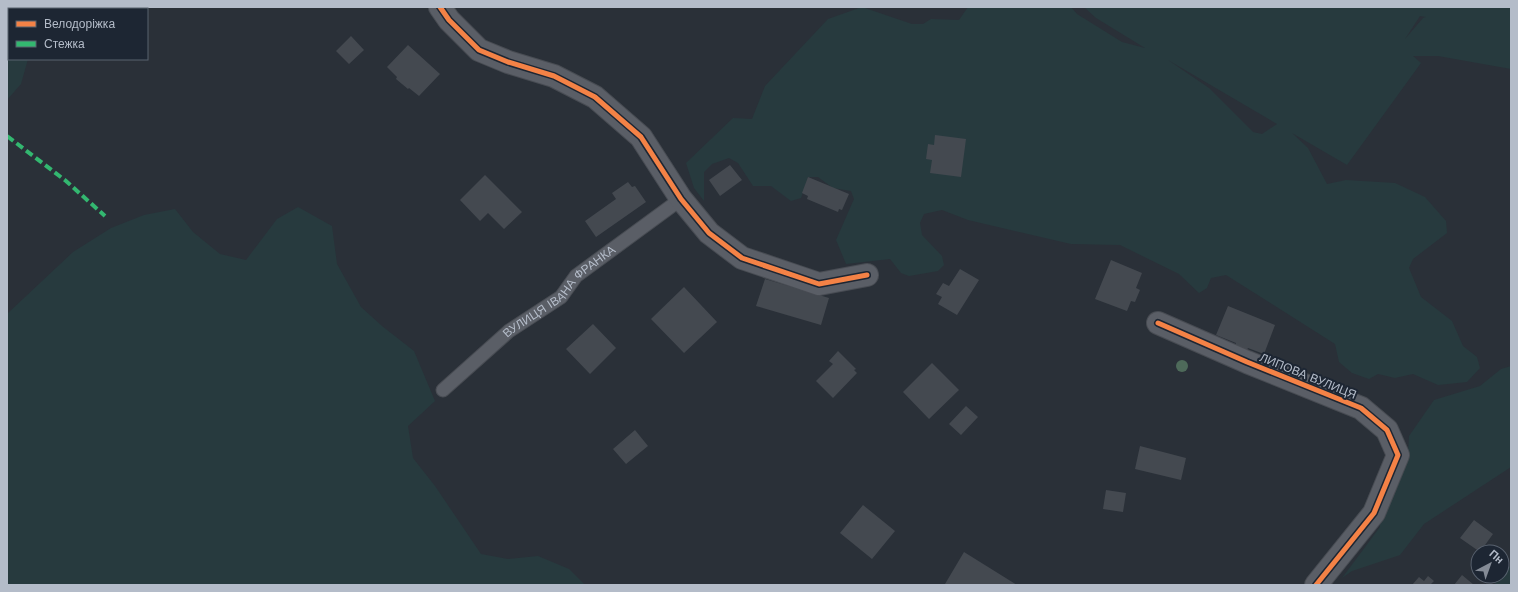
<svg xmlns="http://www.w3.org/2000/svg" width="1518" height="592" font-family="'Work Sans',sans-serif">
<style>
.green{fill:#273a3e;fill-rule:evenodd}
.building{fill:#444950}
.lines{fill:none;stroke-linecap:round;stroke-linejoin:round}
.service-casing{stroke:#484c53;stroke-width:15}
.minor-casing{stroke:#484c53;stroke-width:24}
.service{stroke:#5a5e66;stroke-width:13}
.minor{stroke:#5a5e66;stroke-width:22}
.quiet{stroke:#33b770;stroke-width:4;stroke-dasharray:8 4;stroke-linecap:butt}
.cycleway-casing{stroke:#1d2633;stroke-width:8}
.cycleway{stroke:#f48246;stroke-width:5}
.tree{fill:#4e6a5a}
.labels{text-anchor:middle;stroke-width:4;stroke-linejoin:round;paint-order:stroke}
.street-label{font-size:12px;fill:#b4bcc9;stroke:#1d2633}
</style>
<rect width="100%" height="100%" fill="#2a3038"/>
<path class="green" d="M7,7H80L79,9H9V59H28L21,84L7,100Z
M862,7L912,24H923L931,19L959,20L968,7H1071L1077,14L1122,42L1145,48L1096,18L1084,7H1511V69L1438,56H1413L1421,63L1347,165L1292,133L1308,148L1327,184L1346,180L1395,183L1425,197L1446,221L1447,233L1413,259L1409,268L1421,297L1452,321L1463,346L1477,357L1480,368L1467,382L1438,385L1413,374L1395,378L1378,374L1369,379L1352,373L1339,362L1335,344L1226,275L1211,278L1207,288L1199,293L1179,274L1120,245L1071,244L968,220L942,210L924,214L920,223L922,235L942,256L944,265L938,271L909,276L901,273L890,259L846,264L836,240L854,199L851,191L833,188L818,177H808L801,198L791,201L771,186H753L738,163L729,158L712,164L704,172V201L694,188L686,163L733,118L752,119L765,86L828,19ZM1420,16L1426,17L1423,18L1405,39ZM1168,60L1277,124L1262,134L1253,132L1209,88Z
M298,207L332,226L337,264L361,307L382,326L414,351L435,401L408,426L413,458L435,486L481,554L508,559L538,556L569,569L585,585H7V314L73,252L111,228L144,215L175,209L193,232L220,254L246,260L277,219Z
M1511,366V467L1424,524L1400,555L1352,571L1342,578L1380,527L1379,510L1408,454L1409,436L1434,400L1480,386L1501,369Z
M1511,566V585H1494L1500,576H1502L1504,570Z"/>
<path class="building" d="M351,36L364,50L349,64L336,51Z
M408,45L440,74L419,96L409,88L408,89L396,79L397,77L387,67Z
M935,135L966,139L961,177L930,173L932,160L926,159L928,144L934,145Z
M730,165L742,180L720,196L709,180Z
M485,175L522,212L504,229L488,213L480,221L460,200Z
M808,177L849,194L842,210L839,209L838,212L807,199L808,196L802,193Z
M628,182L632,187L635,186L646,202L596,237L585,221L616,199L612,193Z
M1111,260L1142,273L1136,288L1140,290L1135,302L1131,301L1127,311L1095,299Z
M960,269L979,280L957,315L938,304L942,297L936,294L943,283L949,286Z
M765,279L829,298L821,325L756,306Z
M684,287L717,322L684,353L651,319Z
M1228,306L1275,325L1264,354L1248,348L1246,352L1235,347L1236,343L1216,335Z
M593,324L616,348L590,374L566,349Z
M838,351L856,369L854,370L857,373L833,398L816,381L833,364L829,361Z
M932,363L959,390L929,419L903,392Z
M966,406L978,417L961,435L949,424Z
M635,430L648,446L626,464L613,449Z
M1140,446L1186,458L1181,480L1135,469Z
M1106,490L1126,493L1123,512L1103,509Z
M863,505L895,531L872,559L840,533Z
M1474,520L1493,534L1480,552L1460,538Z
M964,552L1017,585H946L945,584Z
M1462,575L1474,585H1454Z
M1428,576L1434,581L1430,585H1412L1419,577L1424,581Z"/>
<g class="lines">
<defs>
<g id="service">
<path id="s1" d="M443,390L509,331L561,297L576,276L681,199"/>
</g>
<path id="minor" d="M440,7L449,20L479,50L508,62L554,76L595,97L641,137L681,199L709,233L742,258L819,284L867,275
M1158,323L1247,362L1361,408L1387,430L1398,455L1374,513L1316,585"/>
</defs>
<use href="#service" class="service-casing"/>
<use href="#minor" class="minor-casing"/>
<use href="#service" class="service"/>
<use href="#minor" class="minor"/>
<path class="quiet" d="M7,136L66,181L105,216"/>
<defs>
<path id="cycleway" d="M440,7L449,20L479,50L508,62L554,76L595,97L641,137L681,199L709,233L742,258L819,284L867,275
M1158,323L1247,362L1361,408L1387,430L1398,455L1374,513L1316,585"/>
</defs>
<use href="#cycleway" class="cycleway-casing"/>
<use href="#cycleway" class="cycleway"/>
</g>
<circle class="tree" cx="1182" cy="366" r="6"/>
<g class="labels">
<g class="street-label">
<text dy="4" stroke="none"><textPath href="#s1" startOffset="153">ВУЛИЦЯ ІВАНА ФРАНКА</textPath></text>
<text transform="translate(1308 376) rotate(22)" y="4">ЛИПОВА ВУЛИЦЯ</text>
</g>
</g>
<rect width="1518" height="592" fill="none" stroke="#b4bcc9" stroke-width="16"/>
<rect x="8" y="8" width="140" height="52" fill="#1d2633" stroke="#59626f"/>
<rect x="16" y="21" width="20" height="6" fill="#f48246" stroke="#59626f"/>
<text x="44" y="28" font-size="12" fill="#b4bcc9">Велодоріжка</text>
<rect x="16" y="41" width="20" height="6" fill="#33b770" stroke="#59626f"/>
<text x="44" y="48" font-size="12" fill="#b4bcc9">Стежка</text>
<g transform="translate(1490 564) rotate(41)"><circle r="19" fill="#1d2633" stroke="#59626f"/>
<path d="M0-3L7 15L0 10L-7 15Z" fill="#848b96"/>
<text y="-6" font-size="11" font-weight="bold" text-anchor="middle" fill="#b4bcc9">Пн</text>
</g>
</svg>
